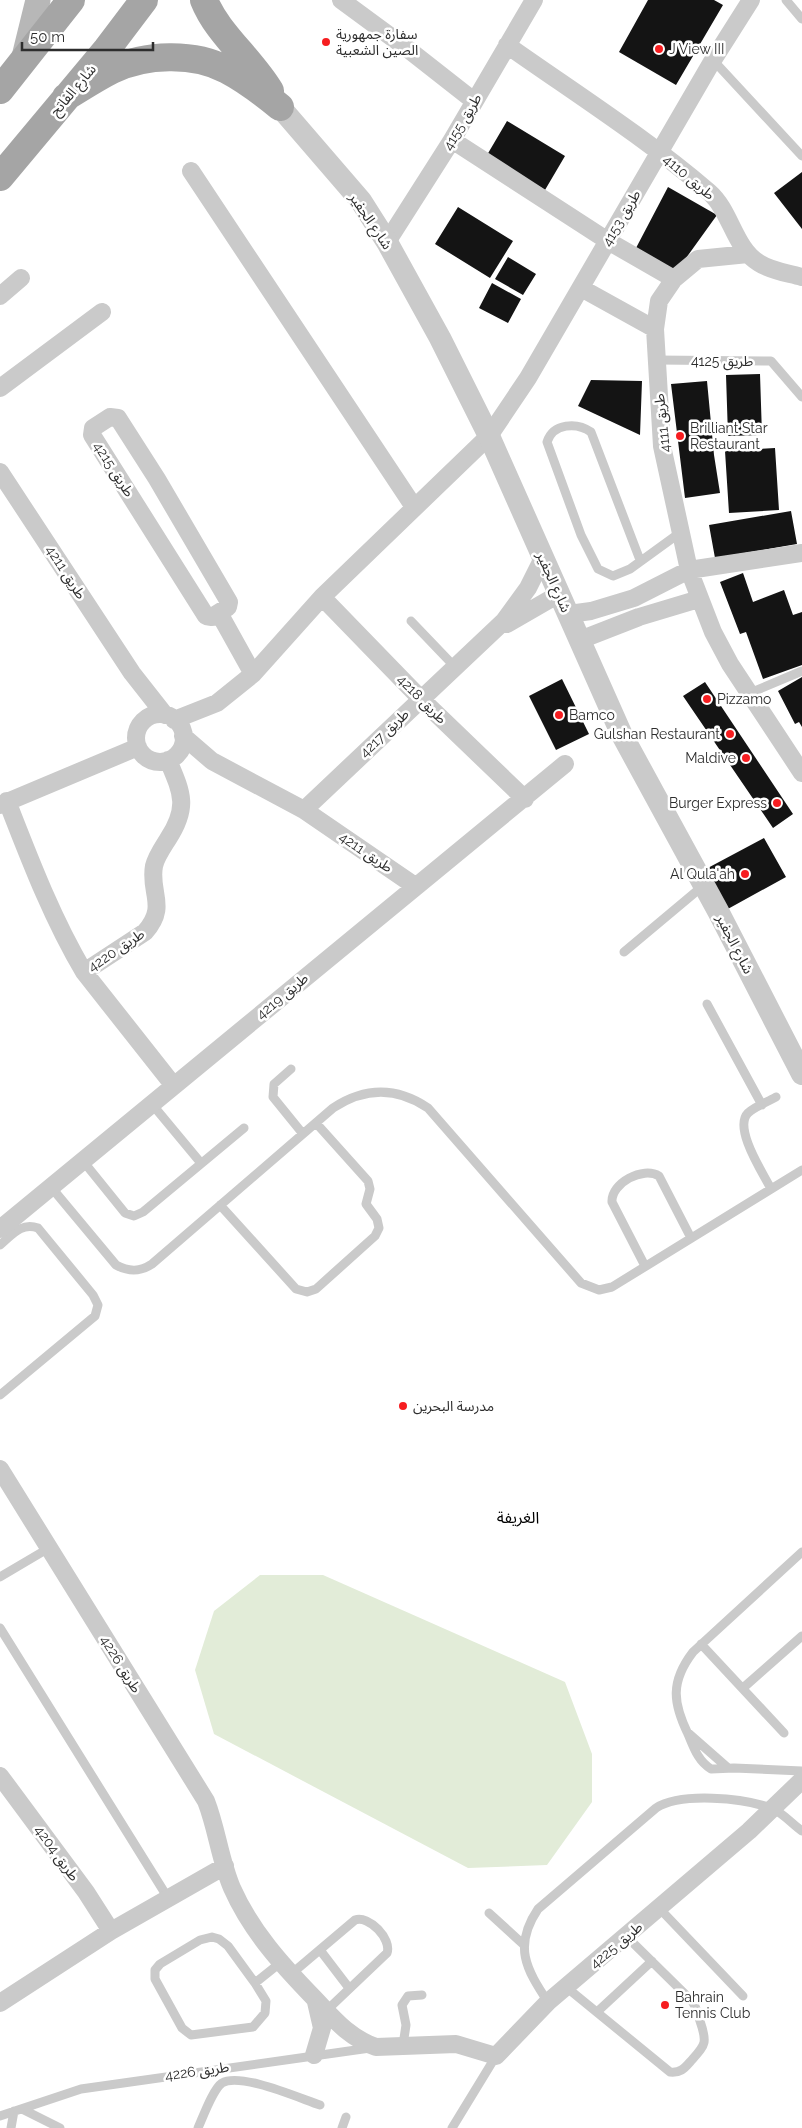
<svg xmlns="http://www.w3.org/2000/svg" width="802" height="2128" font-family="Raleway,'Noto Sans Arabic',sans-serif">
<style>
.green{fill:#e2ecd8}
.building{fill:#141414}
.lines{fill:none;stroke-linecap:round;stroke-linejoin:round}
.service{stroke:#cacaca;stroke-width:9}
.minor{stroke:#cacaca;stroke-width:18}
.tertiary{stroke:#cacaca;stroke-width:22}
.secondary{stroke:#b7b7b7;stroke-width:25}
.primary{stroke:#a5a5a5;stroke-width:28}
.poi-dot{fill:#f61d20;stroke:#fff;stroke-width:2}
.labels{text-anchor:middle;stroke-width:5;stroke-linejoin:round;paint-order:stroke}
.poi-label{font-size:14px;fill:#2d2d2d;stroke:#fff;text-anchor:start}
.street-label{font-size:14px;fill:#2d2d2d;stroke:#fff}
.quarter-label{font-size:16px;fill:#000;stroke:#fff}
</style>
<rect width="100%" height="100%" fill="#fff"/>
<path class="green" d="M260,1575H323L565,1682L592,1754V1802L547,1865L468,1868L214,1734L195,1670L214,1611Z"/>
<path class="building" d="M648,0H714L723,5L676,85L619,52Z
M507,121L565,156L545,190L487,155Z
M802,172V229L774,193Z
M668,187L717,215L676,272L636,248Z
M458,207L513,241L490,278L435,244Z
M508,257L536,274L523,295L495,279Z
M492,283L521,299L508,323L479,308Z
M760,374L762,435L728,436L726,375Z
M591,380L642,381L640,435L578,406Z
M707,381L714,455L720,493L685,498L671,384Z
M775,448L779,510L729,513L725,451Z
M791,511L797,544L715,558L709,525Z
M743,573L753,602L784,590L793,615L802,612V665L763,679L746,632L740,634L720,582Z
M802,677V727L799,722L795,724L778,691Z
M562,679L589,734L556,750L529,696Z
M705,682L793,814L773,828L683,696Z
M764,838L786,877L726,910L704,870Z"/>
<g class="lines">
<path class="service" d="M786,0L802,19
M713,60L802,156
M656,360L771,361L802,397
M640,560L591,432C577,422 553,423 547,442L581,535L598,569L613,576L630,569L681,532
M411,621L455,667
M750,693L802,671
M624,952L704,885
M707,1004L762,1105
M291,1069L274,1084L273,1097L303,1134
M152,1104L201,1163
M83,1161L125,1213L134,1216L143,1212L244,1128
M51,1187L116,1265C129,1272 140,1272 152,1264L333,1108C365,1087 397,1087 428,1108L581,1283L599,1290L612,1287L802,1170
M771,1189C763,1173 733,1128 748,1113C755,1106 768,1102 776,1097
M220,1205L296,1289L307,1292L316,1289L375,1236L379,1228L377,1219L366,1204L370,1189L368,1181L316,1123
M0,1245C12,1235 21,1222 38,1228L93,1295L98,1305L95,1316L0,1395
M645,1266L612,1202C611,1183 643,1166 659,1176L691,1238
M802,1552L693,1652C670,1682 673,1703 688,1734C694,1748 698,1761 711,1769L734,1768L802,1771
M0,1577L49,1548
M0,1628L168,1898
M701,1644L784,1733
M743,1688L802,1636
M687,1732L728,1768
M659,1908L743,1996
M489,1913L524,1945
M212,1937L219,1939L228,1946L255,1983L266,2001L265,2013L253,2027L191,2035L182,2028L155,1979V1970L160,1964L200,1940Z
M320,1950L349,1988
M290,1975L355,1920C369,1915 392,1939 387,1953L326,2011
M255,1983L280,1963
M566,1987L670,2072C680,2073 684,2069 690,2062C705,2045 708,2044 700,2021C697,2013 697,2007 691,2000L626,1936
M548,2002C526,1969 513,1946 538,1909L656,1808C681,1792 743,1798 771,1808C782,1812 792,1824 802,1831
M597,2012L652,1961
M403,2045L406,2025L402,2005L408,1996L422,1995
M22,2109L60,2128
M0,2116L81,2089L370,2048
M11,2128L14,2111
M198,2128C203,2117 213,2089 222,2083C240,2072 299,2098 320,2105
M342,2128L346,2117
M452,2128L496,2056"/>
<path class="minor" d="M341,0L409,50L474,101
M507,45C575,93 646,138 709,192C731,211 734,248 759,263C771,271 788,273 802,277
M452,140L608,241L674,279
M191,171L414,507
M387,242L452,140L534,0
M748,254L698,259L674,279L659,301L655,329L662,446L689,570L713,632L730,664L802,773
M581,288L655,329
M0,296L21,278
M0,388L102,312
M110,417L118,418L157,479L229,602L228,607L212,617L206,616L92,435L93,428Z
M0,472L132,673L165,715
M322,597L420,698L525,799
M219,613L253,674
M569,614L591,611L634,598L689,570L802,553
M507,624L559,594
M580,640L639,617L699,599
M136 738a24 24 0 1 1 48 0a24 24 0 1 1-48 0Z
M174,720L217,703L253,674L322,597L489,436L528,378L713,60L751,0
M183,736L212,761L304,810L415,886
M7,801C30,860 52,918 84,972L174,1086
M0,805L138,747
M304,810L504,621L528,588L543,558
M84,972L145,932C168,906 149,893 154,866C156,857 163,847 168,839C189,807 182,793 168,760
M0,1229L565,764
M0,1469L206,1801C217,1829 220,1860 232,1888C251,1931 282,1965 314,1998C333,2018 349,2038 376,2047L456,2044L496,2056L548,2002L749,1831L802,1780
M0,1776L86,1892L111,1931
M0,2003L111,1931L225,1866
M314,2055L322,2028L316,2002"/>
<path class="tertiary" d="M280,107L361,201L387,242L440,338L489,436L621,733L718,911L802,1074"/>
<path class="secondary" d="M23,61L38,0"/>
<path class="primary" d="M204,0C217,33 251,59 270,91
M0,90L71,0
M66,97C81,88 96,78 112,70C145,54 194,52 227,70C246,80 263,93 280,107
M0,177L107,49L144,0"/>
</g>
<g class="poi-dot">
<circle cx="326" cy="42" r="5"/>
<circle cx="659" cy="49" r="5"/>
<circle cx="680" cy="436" r="5"/>
<circle cx="707" cy="699" r="5"/>
<circle cx="559" cy="715" r="5"/>
<circle cx="730" cy="734" r="5"/>
<circle cx="746" cy="758" r="5"/>
<circle cx="777" cy="803" r="5"/>
<circle cx="745" cy="874" r="5"/>
<circle cx="403" cy="1406" r="5"/>
<circle cx="665" cy="2005" r="5"/>
</g>
<g class="labels">
<g class="poi-label">
<text x="336" y="39">سفارة جمهورية<tspan x="336" dy="16">الصين الشعبية</tspan></text>
<text x="669" y="54">J View III</text>
<text x="690" y="433">Brilliant Star<tspan x="690" dy="16">Restaurant</tspan></text>
<text x="717" y="704">Pizzamo</text>
<text x="569" y="720">Bamco</text>
<text x="720" y="739" text-anchor="end">Gulshan Restaurant</text>
<text x="736" y="763" text-anchor="end">Maldive</text>
<text x="767" y="808" text-anchor="end">Burger Express</text>
<text x="735" y="879" text-anchor="end">Al Qula'ah</text>
<text x="413" y="1411">مدرسة البحرين</text>
<text x="675" y="2002">Bahrain<tspan x="675" dy="16">Tennis Club</tspan></text>
</g>
<g class="street-label">
<text transform="translate(73 90) rotate(-50)" y="5">شارع الفاتح</text>
<text transform="translate(462 122) rotate(-60)" y="5">طريق 4155</text>
<text transform="translate(689 177) rotate(40)" y="5">طريق 4110</text>
<text transform="translate(621 218) rotate(-60)" y="5">طريق 4153</text>
<text transform="translate(371 221) rotate(56)" y="5">شارع الجفير</text>
<text x="722" y="366">طريق 4125</text>
<text transform="translate(662 423) rotate(-96)" y="5">طريق 4111</text>
<text transform="translate(114 469) rotate(57)" y="5">طريق 4215</text>
<text transform="translate(66 572) rotate(57)" y="5">طريق 4211</text>
<text transform="translate(554 582) rotate(66)" y="5">شارع الجفير</text>
<text transform="translate(422 699) rotate(45)" y="5">طريق 4218</text>
<text transform="translate(384 733) rotate(-44)" y="5">طريق 4217</text>
<text transform="translate(366 852) rotate(34)" y="5">طريق 4211</text>
<text transform="translate(735 944) rotate(63)" y="5">شارع الجفير</text>
<text transform="translate(116 950) rotate(-34)" y="5">طريق 4220</text>
<text transform="translate(282 996) rotate(-40)" y="5">طريق 4219</text>
<text transform="translate(121 1664) rotate(58)" y="5">طريق 4226</text>
<text transform="translate(57 1853) rotate(54)" y="5">طريق 4204</text>
<text transform="translate(616 1945) rotate(-40)" y="5">طريق 4225</text>
<text transform="translate(197 2071) rotate(-8)" y="5">طريق 4226</text>
</g>
<g class="quarter-label">
<text x="518" y="1523">الغريفة</text>
</g>
</g>
<path d="M22 42v8h131v-8" fill="none" stroke="#2d2d2d" stroke-width="2.5"/>
<text x="30" y="42" font-size="15" fill="#2d2d2d" stroke="#ffffff" stroke-width="4" paint-order="stroke">50 m</text>
</svg>
